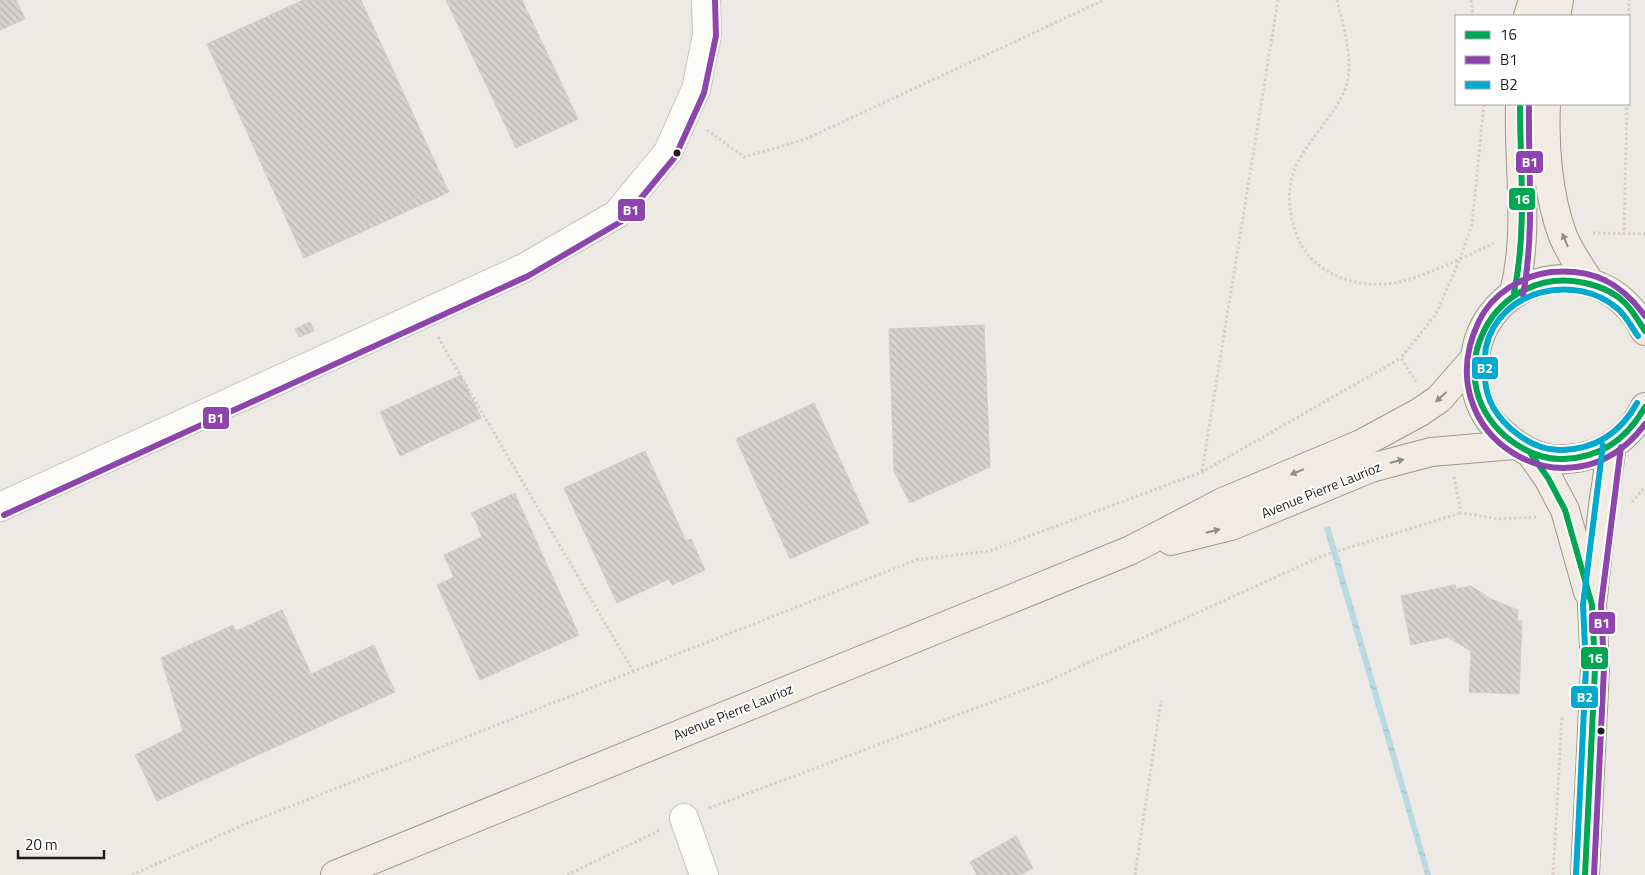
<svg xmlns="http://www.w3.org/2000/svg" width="1645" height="875" font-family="'Titillium Web',sans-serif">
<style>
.water{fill:url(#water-ripples)}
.building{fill:url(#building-back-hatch);stroke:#d0ccc7}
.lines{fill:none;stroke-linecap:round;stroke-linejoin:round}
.minor-casing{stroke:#c5c4c2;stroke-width:30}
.major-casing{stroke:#a39882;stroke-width:30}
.path{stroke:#dbcbc9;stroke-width:3;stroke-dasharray:2.5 2.5;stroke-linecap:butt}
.minor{stroke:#fcfcfb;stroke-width:28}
.major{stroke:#f1ebe3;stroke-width:28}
.bus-1-casing{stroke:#fff;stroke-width:10}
.bus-2-casing{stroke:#fff;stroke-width:10}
.bus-3-casing{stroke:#fff;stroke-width:10}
.bus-1{stroke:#00a651;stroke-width:6}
.bus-2{stroke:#8e44ad;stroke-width:6}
.bus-3{stroke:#00a9ce;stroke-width:6}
.oneway{fill:#928f8a}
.bus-dot{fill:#1e1e1e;stroke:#fff;stroke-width:2}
.labels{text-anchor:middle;stroke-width:4;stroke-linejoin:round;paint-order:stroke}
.street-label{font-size:14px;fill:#1e1e1e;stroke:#fff}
.line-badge{stroke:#fff;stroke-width:2}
.badge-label{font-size:14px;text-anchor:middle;font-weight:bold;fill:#fff}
</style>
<defs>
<pattern id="water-ripples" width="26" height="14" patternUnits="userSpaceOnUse" patternTransform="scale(1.25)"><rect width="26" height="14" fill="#b8dae1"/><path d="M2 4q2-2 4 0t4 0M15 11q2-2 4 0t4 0" fill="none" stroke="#9ebbc1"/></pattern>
<pattern id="building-back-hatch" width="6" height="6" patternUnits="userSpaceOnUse" patternTransform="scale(1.25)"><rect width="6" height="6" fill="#d5d2cf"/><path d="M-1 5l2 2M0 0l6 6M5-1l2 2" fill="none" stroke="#b6b4b1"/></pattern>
</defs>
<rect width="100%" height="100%" fill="#edeae6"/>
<path class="water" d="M1330,526L1431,875H1425L1324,528Z"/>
<path class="building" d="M0,0H16L25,19L0,30Z
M303,0H361L445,184L364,222L368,229L304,258L207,44Z
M446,0H522L578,119L516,148Z
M445,184L449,192L368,229L364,222Z
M310,322L314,331L299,337L295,329Z
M984,325L990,467L910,503L894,471L889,329Z
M461,375L481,418L400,456L380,412Z
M814,403L869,523L790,559L736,439Z
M645,451L686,541L691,539L705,570L672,585L669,579L617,603L564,488Z
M515,493L519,503L476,522L471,513Z
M519,503L579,635L480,680L437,585L454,577L444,555L482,537L476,522Z
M1455,585L1456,589L1471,586L1491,599L1518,610L1517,621H1522L1519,694L1469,692L1471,651L1447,637L1411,645L1401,596Z
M282,610L311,674L374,645L395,692L157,801L135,755L183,731L161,658L233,625L236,631Z
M1016,836L1033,868L1020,875H977L970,862Z"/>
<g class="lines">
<defs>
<path id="minor" d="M0,507L524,268L617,214L668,152L696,89L707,35L706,0
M684,818L704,875"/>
<path id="major" d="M1528,16L1533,0
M1556,16L1559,0
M1546,104C1544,146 1548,196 1563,236C1570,253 1580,267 1590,282
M1514,293C1530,230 1518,167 1520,104
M1645,331C1600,240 1466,277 1475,378C1476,399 1485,418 1500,431C1519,449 1541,462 1567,459C1602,457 1630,438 1645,407
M1531,454L1548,478L1565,510L1588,592
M1171,541L1231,526L1371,468L1431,452L1514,445
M335,875L1131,550L1223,502L1361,444L1420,412L1439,399L1473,360
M1585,875L1595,668L1592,605L1603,505L1612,446"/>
</defs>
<use href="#minor" class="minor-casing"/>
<use href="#major" class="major-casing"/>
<path class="path" d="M1337,0C1343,25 1352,53 1348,79C1341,113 1304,140 1293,174C1287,194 1289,213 1296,233C1310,274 1358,291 1399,282C1420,277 1440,268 1460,259L1472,224L1484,104
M1471,0L1473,16
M1629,16V0
M707,130L744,157L806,139L1104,0
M1593,233L1645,234
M1624,235L1627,104
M438,337L633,671
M1416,382L1401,358L1436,314L1460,259L1494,243
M1202,471L1278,0
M1454,477L1461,513L1499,519L1536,517
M1632,502L1645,487
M709,808L1048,681L1322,556L1461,513
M132,875L243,825L916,560L989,551L1202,472L1401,358
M567,875L660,830
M1135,875L1161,701
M1553,875L1562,716"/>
<use href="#minor" class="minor"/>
<use href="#major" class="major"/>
<defs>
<path id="bus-1" d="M1514,293C1527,230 1520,168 1520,104
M1645,331C1639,322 1633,311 1625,303C1615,293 1599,286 1585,283C1495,263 1435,374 1505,436C1522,450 1541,460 1563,459C1600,458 1627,439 1645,407
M1531,454L1548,478L1565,510L1592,605L1595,668L1585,875"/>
<path id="bus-2" d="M1523,295C1535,231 1528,168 1529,104
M1645,316C1621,283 1593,268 1551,272C1521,276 1492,294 1479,321C1424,435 1570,525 1645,424
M4,515L528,276L622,221L675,157L704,93L716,36L715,0
M1594,875L1604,668L1601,605L1621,447"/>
<path id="bus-3" d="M1637,403C1621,432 1596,449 1562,450C1542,451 1525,441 1511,429C1491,411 1483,392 1485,365C1485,359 1485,352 1486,347C1499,289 1576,272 1618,309C1626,316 1632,328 1638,336
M1576,875L1586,668L1583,605L1603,445"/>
</defs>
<use href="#bus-1" class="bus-1-casing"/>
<use href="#bus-2" class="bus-2-casing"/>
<use href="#bus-3" class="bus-3-casing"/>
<use href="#bus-1" class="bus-1"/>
<use href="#bus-2" class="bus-2"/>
<use href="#bus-3" class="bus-3"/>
</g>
<defs><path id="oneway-solid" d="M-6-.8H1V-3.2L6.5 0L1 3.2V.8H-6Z" transform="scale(1.25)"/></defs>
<g class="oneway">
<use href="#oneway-solid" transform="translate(1565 240) rotate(-113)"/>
<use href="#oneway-solid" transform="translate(1441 397) rotate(138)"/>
<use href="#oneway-solid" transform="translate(1397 461) rotate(-15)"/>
<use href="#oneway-solid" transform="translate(1297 472) rotate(158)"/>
<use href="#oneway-solid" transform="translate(1213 531) rotate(-14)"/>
</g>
<g class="bus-dot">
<circle cx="677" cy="153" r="4.5"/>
<circle cx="1601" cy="731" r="4.5"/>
</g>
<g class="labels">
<g class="street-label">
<text transform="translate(1321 490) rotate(-22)" y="5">Avenue Pierre Laurioz</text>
<text transform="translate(733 712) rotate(-22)" y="5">Avenue Pierre Laurioz</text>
</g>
</g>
<g class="line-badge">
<rect x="1515" y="150" width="29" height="24" rx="5" fill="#8e44ad"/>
<rect x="1508" y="187" width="28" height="24" rx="5" fill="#00a651"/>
<rect x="617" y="198" width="29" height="24" rx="5" fill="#8e44ad"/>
<rect x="1471" y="356" width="28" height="24" rx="5" fill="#00a9ce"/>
<rect x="202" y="406" width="28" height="24" rx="5" fill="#8e44ad"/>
<rect x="1588" y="611" width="28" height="24" rx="5" fill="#8e44ad"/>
<rect x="1580" y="646" width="29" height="24" rx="5" fill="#00a651"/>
<rect x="1570" y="685" width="29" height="24" rx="5" fill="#00a9ce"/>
</g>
<g class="badge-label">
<text x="1530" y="167">B1</text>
<text x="1522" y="204">16</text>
<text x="631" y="215">B1</text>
<text x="1485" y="373">B2</text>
<text x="216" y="423">B1</text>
<text x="1602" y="628">B1</text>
<text x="1595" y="663">16</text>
<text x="1585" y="702">B2</text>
</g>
<rect x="1455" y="15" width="175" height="90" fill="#ffffff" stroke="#a5a5a5"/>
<rect x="1465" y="31" width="25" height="8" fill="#00a651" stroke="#a5a5a5"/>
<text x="1500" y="40" font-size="15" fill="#1e1e1e">16</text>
<rect x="1465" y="56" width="25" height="8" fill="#8e44ad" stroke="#a5a5a5"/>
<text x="1500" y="65" font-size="15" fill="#1e1e1e">B1</text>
<rect x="1465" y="81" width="25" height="8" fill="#00a9ce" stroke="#a5a5a5"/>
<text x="1500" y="90" font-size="15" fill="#1e1e1e">B2</text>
<path d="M18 850v8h86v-8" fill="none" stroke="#1e1e1e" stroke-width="2.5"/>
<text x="25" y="850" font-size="15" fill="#1e1e1e" stroke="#ffffff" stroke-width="4" paint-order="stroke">20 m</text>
</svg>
